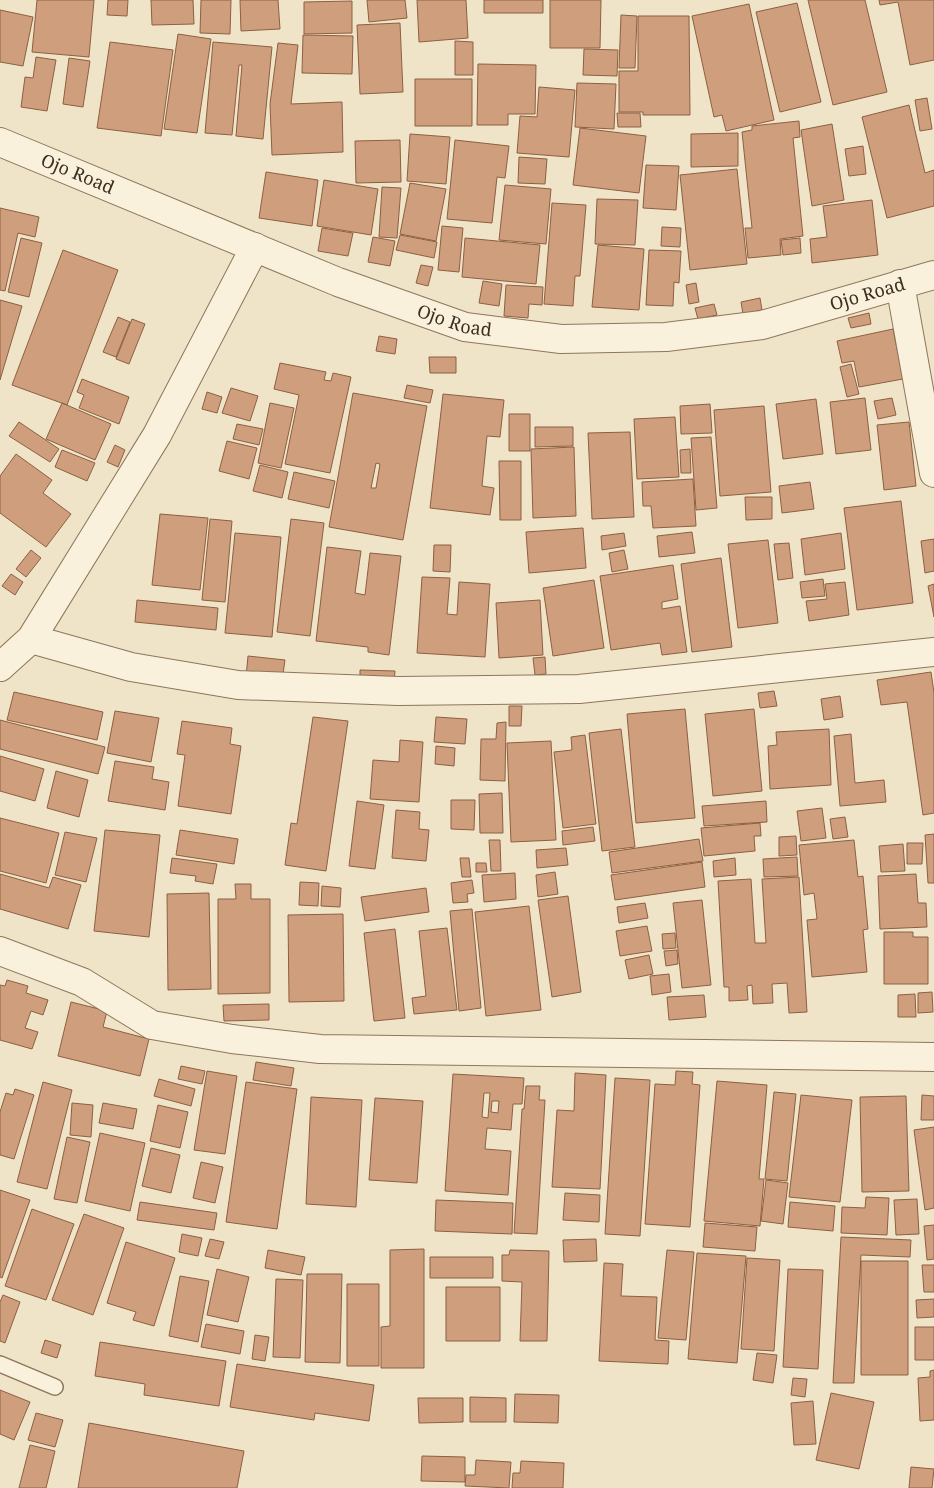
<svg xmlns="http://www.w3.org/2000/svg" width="934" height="1488" font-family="'Noto Serif',serif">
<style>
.building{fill:#cf9f7d;stroke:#8d5f41;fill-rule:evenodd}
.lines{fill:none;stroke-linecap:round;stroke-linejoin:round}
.service-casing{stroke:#8d765c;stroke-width:18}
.minor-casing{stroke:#8d765c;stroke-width:30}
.tertiary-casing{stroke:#8d765c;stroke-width:30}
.service{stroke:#faf1dc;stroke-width:15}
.minor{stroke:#faf1dc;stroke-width:28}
.tertiary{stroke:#faf1dc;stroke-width:28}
.labels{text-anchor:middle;stroke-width:4;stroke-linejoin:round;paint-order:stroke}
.street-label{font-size:18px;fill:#3d2e20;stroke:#f7eed8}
</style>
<rect width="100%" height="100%" fill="#f0e4c8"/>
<path class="building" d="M37,0H94L89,57L32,52Z
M108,0H128L127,16L107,15Z
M151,0H193L194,24L152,25Z
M201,0H231L230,34L200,33Z
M240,0H278L280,29L241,31Z
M367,0H405L407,18L369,22Z
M417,0H466L468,38L419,42Z
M484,0H543V13H484Z
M550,0H601L600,48H550Z
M808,0H865L887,92L833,105Z
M879,0H934V60L910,65L898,2L880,5Z
M352,1V33L304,34V2Z
M797,3L821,102L780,112L756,12Z
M749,4L774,120L726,131L722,115L714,117L692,16Z
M0,10L33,17L23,66L0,62Z
M621,15L637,16L635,68H619Z
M638,16H689L690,115H643V112H619V71H638Z
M400,23L403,92L360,94L357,25Z
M178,34L211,39L197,133L164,129Z
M303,35L353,36L352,74L302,73Z
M455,41L473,42V75H455Z
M110,42L173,50L161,136L97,128Z
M213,42L272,47L263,139L236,136L242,65H239L232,135L205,133Z
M278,43L298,45L291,104L342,102L343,152L272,155L270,104Z
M584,49L618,50L617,76L583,75Z
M36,57L56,60L47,111L21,107L25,77L33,78Z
M69,58L90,61L83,107L63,104Z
M478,64L536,65L535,114H508V125H477Z
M415,79H472V126H415Z
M577,83L616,84L614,129L575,127Z
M539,87L575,90L569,157L517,153L520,116L537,117Z
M927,98L932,129L920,131L915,100Z
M909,105L925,173L934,170V206L887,218L862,117Z
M617,113H640L641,127H618Z
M799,121L800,137L793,138L803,236L780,239L781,255L748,258L745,228H752L742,132L752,130V126Z
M832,124L844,200L812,206L801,130Z
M580,128L646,136L639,193L573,185Z
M738,133V166L691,167V134Z
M410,134L450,137L446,184L407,181Z
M400,140L401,182L356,183L355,141Z
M455,140L509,146L505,178L497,177L492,223L447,219Z
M863,146L866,174L849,176L845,149Z
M519,157L547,159L545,184L518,183Z
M646,165L679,166L676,210L643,208Z
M737,169L747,264L690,270L680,175Z
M266,172L318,180L312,226L259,218Z
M324,180L378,189L371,235L317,226Z
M410,183L446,189L436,241L400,234Z
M505,185L551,189L546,244L499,240Z
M382,187L401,188L397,238L379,237Z
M597,199L638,200L635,245L595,244Z
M872,200L878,255L812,263L810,239L827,237L823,206Z
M552,203L586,205L580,276H575L573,306L544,304Z
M0,208L39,217L35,237L18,233L5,291L0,290Z
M442,226L463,228L459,272L438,270Z
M662,227L681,228L680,247L661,246Z
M322,228L353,233L348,256L318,251Z
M400,235L437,242L434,258L396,250Z
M373,237L395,241L390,266L368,262Z
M21,238L42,243L29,297L8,292Z
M465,238L540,245L536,284L462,277Z
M800,238L801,253L783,255L781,240Z
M598,245L644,249L639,310L592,307Z
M63,250L118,270L67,405L12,385Z
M649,250L681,251L679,283L674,282L673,306L646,305Z
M421,265L433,267L428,286L416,283Z
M483,281L502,284L499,306L479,303Z
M696,283L699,302L689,304L686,285Z
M506,285L543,287L542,305L529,304L528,318L504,316Z
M760,298L762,310L743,314L741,302Z
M0,300L22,306L0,380Z
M714,304L717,315L698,319L695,308Z
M869,313L871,324L851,328L848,318Z
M118,317L130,322L116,357L103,352Z
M132,319L145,324L129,364L116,359Z
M893,329L903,379L859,387L854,361L842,363L837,341Z
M379,336L397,339L395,354L376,351Z
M429,357H456V373H430Z
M280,363L326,372L324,380L331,381L333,373L351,377L330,473L285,464L299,395L274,389Z
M851,364L859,394L847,397L840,367Z
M82,379L129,397L119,424L79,408L84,395L77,392Z
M407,385L433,390L430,403L404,398Z
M231,388L258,396L250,421L222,413Z
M207,392L222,397L217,413L202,409Z
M353,393L427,406L403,540L329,527ZM376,463L380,464L376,488H371Z
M443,394L504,400L500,437L487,436L482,486L494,488L490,515L430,508Z
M865,398L871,450L836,454L830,402Z
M892,398L896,415L878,419L874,401Z
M816,399L823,454L783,459L776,404Z
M62,403L111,424L95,460L46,439Z
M270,403L294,408L281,468L258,463Z
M710,404L712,433L681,434L680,406Z
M764,406L771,492L720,496L714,410Z
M509,414H530V451H509Z
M675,417L679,477L637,479L634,419Z
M19,422L59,449L50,462L9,436Z
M909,422L916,486L884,490L877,425Z
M237,424L263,429L259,445L233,439Z
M535,427H573V446L535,447Z
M630,432L634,517L592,519L588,433Z
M711,437L717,508L696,510L691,438Z
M227,441L257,448L249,479L219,471Z
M115,445L125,450L118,467L107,462Z
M574,447L576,516L533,518L531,449Z
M690,449L691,473H681L680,450Z
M62,450L95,463L87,481L55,467Z
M16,454L52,480L43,493L71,514L46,547L0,513V476Z
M499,461H521V520H500Z
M260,465L288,472L282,498L253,491Z
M294,472L335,481L329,508L288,499Z
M693,479L696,526L653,528L651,506H643L642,482Z
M810,482L814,509L782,513L779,486Z
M745,497H772V519L746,520Z
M901,501L913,603L857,610L844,508Z
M160,514L208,518L200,590L152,585Z
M210,519L232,521L225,602L202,600Z
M291,519L324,523L310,636L277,632Z
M583,528L586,568L529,573L526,532Z
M692,532L695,553L659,557L657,536Z
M235,533L281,537L272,637L225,633Z
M624,533L626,546L602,550L601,536Z
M841,533L845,569L805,575L801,539Z
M934,539V571L925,573L921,541Z
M768,540L778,623L738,628L728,544Z
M789,543L793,578L778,580L774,544Z
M434,545H451L450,572L433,571Z
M327,547L361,551L355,593L365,595L370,553L401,556L389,655L368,652V647L316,641Z
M31,550L41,558L26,577L16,569Z
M624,550L628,569L612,572L609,553Z
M721,558L732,647L692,652L681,564Z
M673,565L678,599L662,602V609L680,606L687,652L662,655L660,643L611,650L600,576Z
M11,574L23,582L15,595L2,586Z
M422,577L450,578L447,614L457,615L459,582L490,584L485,657L417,653Z
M823,579L825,596L802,598L800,582Z
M594,580L604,648L553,656L543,588Z
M845,582L849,615L809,621L806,601L827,599L825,584Z
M934,584V617L928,586Z
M137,600L218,608L216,630L135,622Z
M540,600L543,655L499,658L496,603Z
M248,656L285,660L282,681L246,677Z
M545,657L546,674L535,675L533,658Z
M360,670L395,671L394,683L360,682Z
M931,672L934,693V813L923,815L907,702L881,705L877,680Z
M774,691L777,706L760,708L758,693Z
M14,692L103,712L97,740L7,720Z
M840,696L843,717L824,720L821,699Z
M509,706H522L521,726H509Z
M685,709L695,818L636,823L627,714Z
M754,709L762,791L713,796L705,714Z
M115,711L159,718L151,762L107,753Z
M313,717L348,721L326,871L285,865L291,823L297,824Z
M436,717L467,719L465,744L434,742Z
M0,720L105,747L98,774L0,749Z
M182,721L232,728L230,744L241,746L231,814L178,806L185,755L177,754Z
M506,722L505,781L480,780L481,739H496L497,723Z
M621,729L635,847L602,851L589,733Z
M829,729L831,785L770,789L768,746L777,745L776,732Z
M851,734L855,783L884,780L886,802L840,806L834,736Z
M585,735L596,824L563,828L554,752L572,750L571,737Z
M400,740L423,742L419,802L370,799L373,760L399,762Z
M551,741L556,840L511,842L507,743Z
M436,746L455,748L454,766L435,764Z
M0,756L44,769L35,801L0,791Z
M115,761L154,767L152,779L169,782L165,810L108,801Z
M56,771L88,780L79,817L47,808Z
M502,793L503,833H480L479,794Z
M451,800H475L474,830L451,829Z
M357,801L384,805L375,869L349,866Z
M766,801L767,822L704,826L702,806Z
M822,808L826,838L801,841L797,811Z
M396,810L420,812L419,829L429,830L426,861L392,858Z
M845,817L848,837L833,839L830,819Z
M0,818L59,833L46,883L0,871Z
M760,823L761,836H754L755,851L704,856L701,828Z
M593,827L595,841L563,845L562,831Z
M105,830L160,835L149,937L94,931Z
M180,830L238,839L234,864L176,855Z
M65,832L97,838L86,882L55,875Z
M934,834V883H928L925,835Z
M796,836L797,855L779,856V837Z
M699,839L703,861L612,873L609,852Z
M489,840H500L501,871H491Z
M854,840L858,877L863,876L868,929L863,930L867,972L812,977L807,920L817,919L814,893L804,895L799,845Z
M907,843H923L922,864H907Z
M903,844L905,871L881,872L879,846Z
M566,848L568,865L537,868L536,850Z
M797,857L798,876L764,877L763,859Z
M172,858L217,864L213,884L195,881L196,876L170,873Z
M460,858H469L471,877H462Z
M735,858L736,875L714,877L713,861Z
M702,862L705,887L615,900L611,875Z
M476,863H486L487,872H476Z
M555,872L558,894L538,897L536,875Z
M515,873L516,899L484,902L482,875Z
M0,874L49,888L53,877L81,885L68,929L0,909Z
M916,874L918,903H926L927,927L880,929L878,876Z
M799,877L807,1012L789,1013L787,983L772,984L773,1003L753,1004L752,985L747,986L748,1000L729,1001V987H724L718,881L751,879L755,943H766L762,879Z
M472,880L474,893L467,894L468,902L453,903L451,883Z
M300,882L319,883L318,906L299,905Z
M235,884H251V899H270V993L218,994V899H236Z
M322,886L341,888L340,907L321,906Z
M426,888L429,912L365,921L361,897Z
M209,893L211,989L168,990L167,894Z
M568,896L581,992L552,997L538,900Z
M702,900L711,985L682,988L673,903Z
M645,903L648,918L619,923L617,907Z
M529,906L541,1010L486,1016L475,912Z
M472,909L481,1008L459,1011L450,911Z
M343,914L344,1001L289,1002L288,915Z
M647,926L652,951L620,956L616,931Z
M447,928L457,1010L414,1014L412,998L426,996L419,931Z
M395,929L405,1018L374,1021L364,933Z
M884,932H913V937H928V984H884Z
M675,933L676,948L663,949L662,934Z
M677,950L678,964L666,966L664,951Z
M649,955L653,974L629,979L625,960Z
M669,974L671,992L652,995L650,976Z
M7,980L28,986L26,993L48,1000L43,1015L31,1011L25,1028L38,1032L32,1049L0,1040V985L5,986Z
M932,992L933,1012L918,1013V993Z
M915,994L916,1017H898V995Z
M704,995L706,1017L669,1020L667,997Z
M71,1002L107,1011L103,1027L149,1039L140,1076L58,1056Z
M269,1004V1020L224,1021L223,1005Z
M256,1062L294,1068L291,1086L253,1080Z
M181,1066L205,1071L202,1084L178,1079Z
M207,1071L237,1076L225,1154L194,1150Z
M676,1071L693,1072L692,1084L700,1085L690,1227L645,1224L655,1084L675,1085Z
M575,1073L606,1075L600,1189L552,1187L557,1110L574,1111Z
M453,1074L524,1078L522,1104H513L511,1130L487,1128L485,1149L511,1151L508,1195L445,1191ZM484,1093H490L488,1118L482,1117ZM492,1101H499L498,1113L491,1112Z
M615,1078L650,1080L640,1236L605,1234Z
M159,1079L195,1089L191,1106L154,1096Z
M717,1081L767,1085L759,1179H764L760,1226L704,1221Z
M43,1082L72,1090L47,1189L17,1182Z
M246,1082L297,1089L277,1229L226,1222Z
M526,1086H540L539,1100H545L537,1234L514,1233L522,1109H524Z
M15,1089L34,1095L14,1159L0,1155V1112L6,1093L13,1095Z
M774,1092L796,1094L787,1181L765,1179Z
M801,1095L852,1100L840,1202L789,1197Z
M922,1095L934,1096V1120H921Z
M906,1096L909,1191L862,1192L860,1097Z
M311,1097L362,1100L356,1207L306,1204Z
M375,1098L423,1101L417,1183L369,1180Z
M72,1103L93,1105L91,1137L70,1135Z
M103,1103L137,1109L133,1129L99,1123Z
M158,1105L188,1112L180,1148L150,1141Z
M934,1127V1208L925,1210L914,1130Z
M100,1133L145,1143L130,1211L85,1201Z
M67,1137L90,1142L77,1203L54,1199Z
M151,1148L180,1155L171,1193L142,1186Z
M201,1162L223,1167L215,1203L193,1198Z
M766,1180L788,1183L783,1224L761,1221Z
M0,1190L30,1200L2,1278L0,1277Z
M565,1193L600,1195L599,1222L563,1220Z
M866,1197L889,1198L887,1235L841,1233L842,1207L865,1208Z
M917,1199L919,1234L896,1235L894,1200Z
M436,1200L513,1203L512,1234L435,1231Z
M140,1202L217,1213L214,1230L137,1220Z
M790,1202L835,1206L833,1231L788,1227Z
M32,1209L74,1224L46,1300L5,1286Z
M84,1214L124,1228L93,1315L52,1300Z
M705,1223L757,1227L755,1251L703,1247Z
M934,1225V1259L927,1260L924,1226Z
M182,1234L202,1238L198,1256L179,1252Z
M841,1237L911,1240L910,1257L861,1255L854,1383H833Z
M210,1239L224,1242L219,1259L205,1256Z
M596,1239L597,1261L564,1262L563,1240Z
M126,1242L175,1258L154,1326L133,1320L136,1312L107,1303Z
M424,1249V1368H381V1327L390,1326V1250Z
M268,1250L305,1257L301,1275L265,1268Z
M510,1250L549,1251L547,1341H520L522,1282L502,1281V1255H509Z
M667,1250L694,1252L686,1340L658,1338Z
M697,1253L746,1256L737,1363L688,1359Z
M430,1257H493V1278H430Z
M747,1258L780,1260L774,1351L741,1349Z
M861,1261H908V1375H861Z
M604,1263L623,1264L621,1296L657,1297L655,1340L669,1341L668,1364L599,1361Z
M922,1265H934V1292H924Z
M217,1269L249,1277L238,1322L207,1315Z
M788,1269L823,1270L818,1369L783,1367Z
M307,1274H342L340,1363L305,1362Z
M180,1276L209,1281L198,1342L169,1336Z
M276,1279L303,1280L300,1358L273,1357Z
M347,1284H379V1366H347Z
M446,1287H500V1341H446Z
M3,1295L20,1302L5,1343L0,1341V1302Z
M934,1299V1317L917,1318L916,1300Z
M206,1324L244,1331L240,1354L201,1347Z
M915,1327H934V1360H915Z
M255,1335L269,1337L265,1361L252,1359Z
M45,1340L61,1345L57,1358L41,1353Z
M100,1342L226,1361L219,1406L144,1395L145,1384L95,1376Z
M757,1353L777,1355L773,1383L753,1380Z
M237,1364L374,1385L369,1421L315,1413L314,1420L230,1407Z
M934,1370V1420L920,1421L918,1378L930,1377V1371Z
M793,1378L807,1379L805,1397L791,1395Z
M0,1390L30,1402L14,1440L0,1434Z
M831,1393L874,1402L859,1469L816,1460Z
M515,1394L559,1395L558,1423L514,1422Z
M470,1397L506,1398V1422H470Z
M418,1398H463V1422L419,1423Z
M813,1401L816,1444L794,1445L791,1403Z
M36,1413L63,1420L55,1447L28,1440Z
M89,1423L244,1451L237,1488H78Z
M30,1445L55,1451L46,1488H19Z
M422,1456L465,1457V1482L421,1481Z
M476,1460L511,1462L509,1488L465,1486L466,1475H475Z
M521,1461L564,1463L563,1488H512L513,1473H520Z
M911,1467L934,1469L932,1488H909Z"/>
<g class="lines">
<defs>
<path id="service" d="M0,1364L55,1387"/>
<path id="minor" d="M900,284L934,473
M31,639L131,667L238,685L398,691L579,689L934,652
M0,667L31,639L157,435L255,247
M0,951L82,982L152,1025L232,1039L320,1049L934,1057"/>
<g id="tertiary">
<path id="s1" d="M0,142L338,282L465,327L561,339L666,337L762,325L934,275"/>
</g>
</defs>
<use href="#service" class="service-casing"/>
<use href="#minor" class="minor-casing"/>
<use href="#tertiary" class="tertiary-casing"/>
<use href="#service" class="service"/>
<use href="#minor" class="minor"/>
<use href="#tertiary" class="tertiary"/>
</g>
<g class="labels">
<g class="street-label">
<text dy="6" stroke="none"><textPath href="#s1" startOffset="84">Ojo Road</textPath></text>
<text dy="6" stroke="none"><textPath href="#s1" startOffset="909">Ojo Road</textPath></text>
<text dy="6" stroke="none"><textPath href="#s1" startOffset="489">Ojo Road</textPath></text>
</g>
</g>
</svg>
